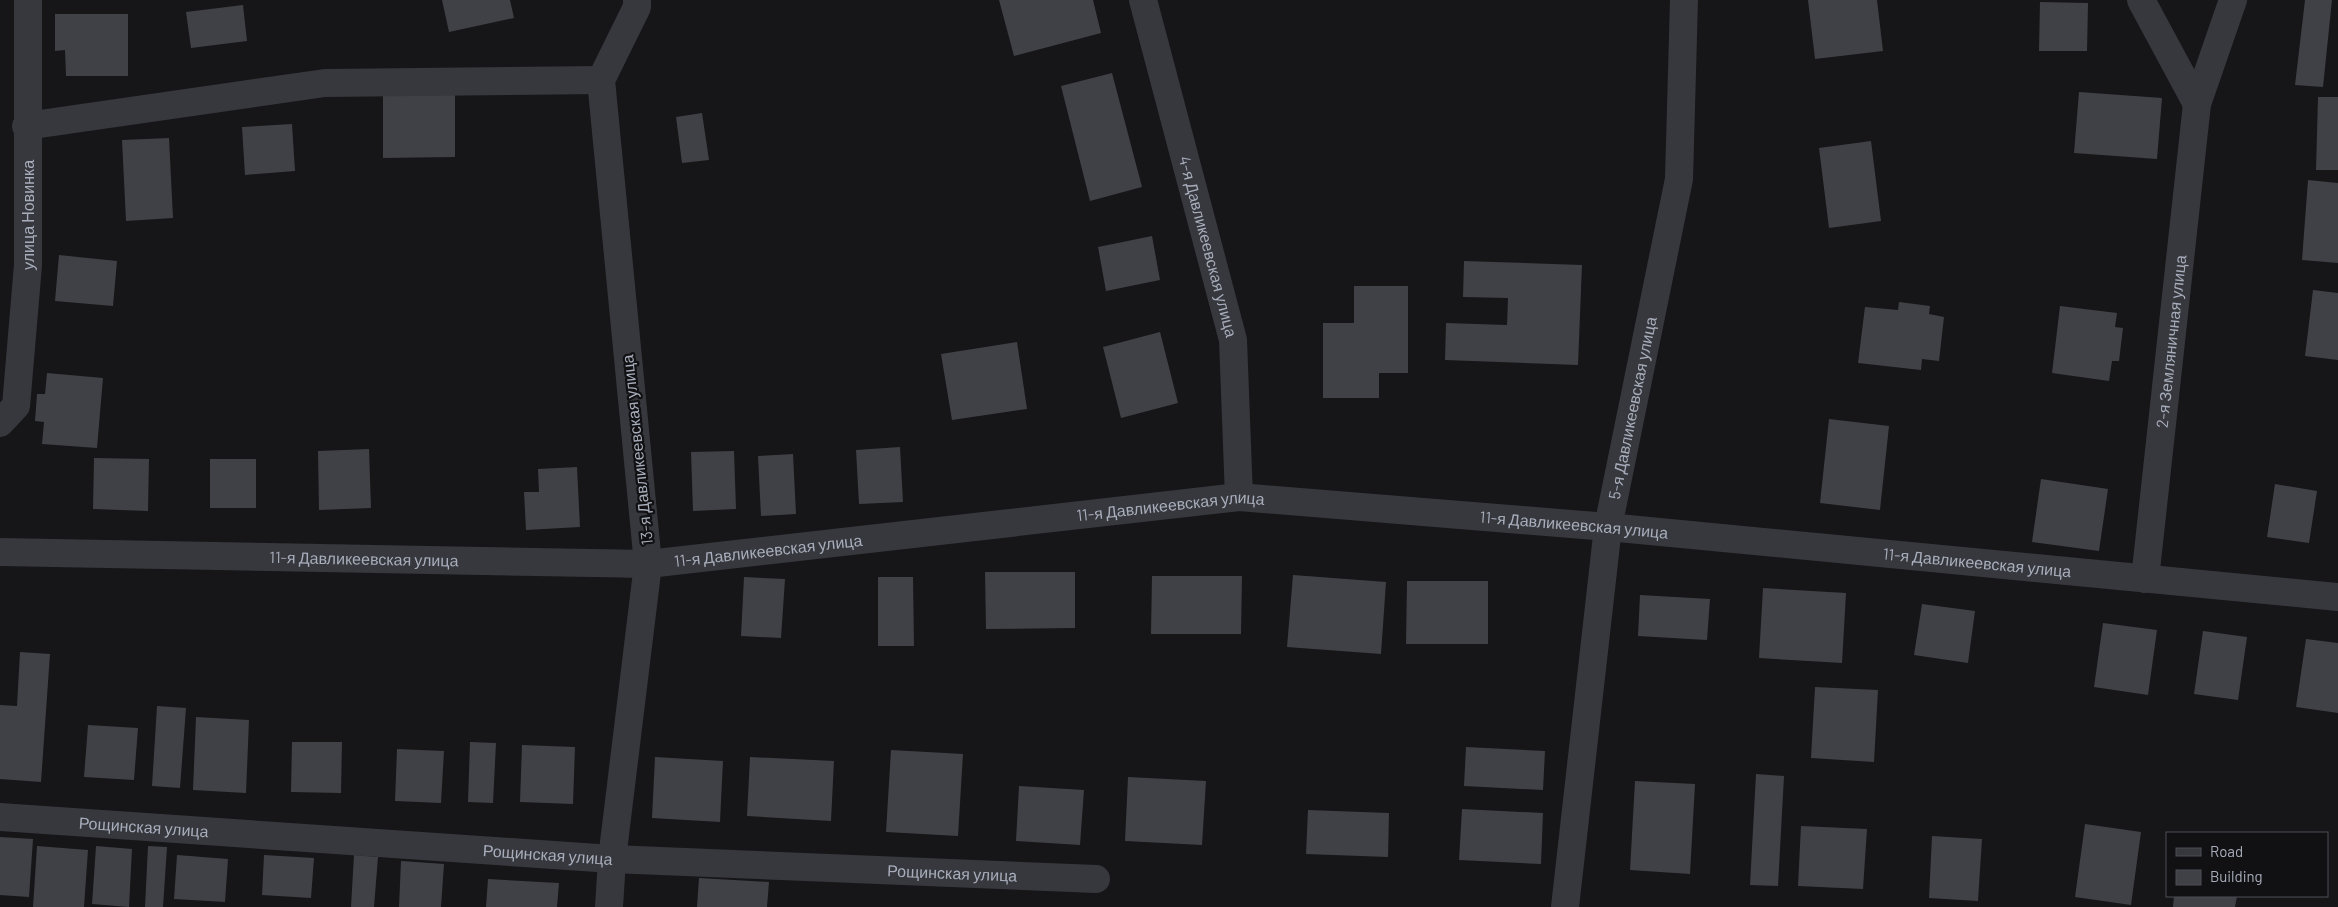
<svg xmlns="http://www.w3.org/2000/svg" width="2338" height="907" font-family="Barlow,sans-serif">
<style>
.building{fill:#404146}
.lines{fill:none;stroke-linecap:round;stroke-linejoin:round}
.minor{stroke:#37383e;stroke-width:28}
.labels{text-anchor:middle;stroke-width:4.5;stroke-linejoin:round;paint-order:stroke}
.street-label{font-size:16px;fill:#a7adba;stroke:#111113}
</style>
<rect width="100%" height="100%" fill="#161618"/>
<path class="building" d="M442,0H510L514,18L449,32Z
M999,0H1093L1101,33L1014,56Z
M1808,0H1877L1883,51L1815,59Z
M2305,0H2332L2323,87L2295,85Z
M2040,2L2088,3L2087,51H2039Z
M243,5L247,41L191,48L186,12Z
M55,14H128V76H66L65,50L55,51Z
M1112,73L1142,187L1090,201L1061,86Z
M455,89V157L383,158V90Z
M2079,92L2162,98L2157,159L2074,153Z
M2318,97H2338V170H2316Z
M702,113L709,160L682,163L676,117Z
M292,124L295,171L245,175L242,127Z
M169,138L173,218L126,221L122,140Z
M1871,141L1881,221L1829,228L1819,148Z
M2308,180L2338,183V263L2302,260Z
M1152,236L1160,280L1106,291L1098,247Z
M59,255L117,261L113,306L55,301Z
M1464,261L1582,265L1578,365L1445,360L1446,323L1507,325L1508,298L1463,297Z
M1354,286H1408V373H1379V398H1323V323H1354Z
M2313,290L2338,293V360L2305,356Z
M1899,302L1930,306L1929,314L1944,317L1939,361L1922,359L1921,370L1858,363L1865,307L1898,310Z
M2060,306L2117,313L2115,327L2123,328L2119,361H2112L2109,381L2052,373Z
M1160,332L1178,403L1121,418L1103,347Z
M1017,342L1027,409L952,420L941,354Z
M47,373L103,378L97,448L42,444L44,422L35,421L37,394H45Z
M1829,419L1889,426L1880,510L1820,503Z
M900,447L903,502L859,504L856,450Z
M369,449L371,508L319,510L318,451Z
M734,451L736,509L693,511L691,452Z
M793,454L796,514L761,516L758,456Z
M94,458L149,459L148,511L93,509Z
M210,459H256V508H210Z
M577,467L580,527L526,530L524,492H539L538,469Z
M2041,479L2108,489L2099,551L2032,542Z
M2275,484L2317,491L2309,543L2267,537Z
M985,572H1075V628L986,629Z
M1293,575L1386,582L1381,654L1287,647Z
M1152,576H1242L1241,634H1151Z
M744,577L785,579L781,638L741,636Z
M878,577H913L914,646H878Z
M1407,581H1488V644H1406Z
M1763,588L1846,593L1842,663L1759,658Z
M1640,595L1710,599L1707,640L1638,636Z
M1922,604L1975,611L1968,663L1914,655Z
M2103,623L2157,630L2148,695L2094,687Z
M2203,631L2247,637L2238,700L2194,694Z
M2306,639L2338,643V713L2296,707Z
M20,652L50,654L41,782L0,779V705L17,706Z
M1815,687L1878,690L1874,762L1811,758Z
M157,706L186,708L180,788L152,786Z
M196,717L249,720L246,793L193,790Z
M88,725L138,728L134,780L84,777Z
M292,742H342L341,793L291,792Z
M470,742L496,743L493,803L468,802Z
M522,745L575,747L573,804L520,802Z
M1466,747L1545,751L1543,790L1464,786Z
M397,749L444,751L441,803L395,801Z
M891,750L963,754L958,836L886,832Z
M655,757L723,761L720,822L652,818Z
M750,757L834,761L831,821L747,816Z
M1756,774L1784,776L1778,886L1750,885Z
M1128,777L1206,781L1202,845L1125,841Z
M1635,781L1695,784L1690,874L1630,870Z
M1019,786L1084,790L1080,845L1016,841Z
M1462,809L1543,813L1541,864L1459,860Z
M1308,810L1389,813L1388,857L1306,854Z
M2085,824L2141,832L2131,905L2075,897Z
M1801,826L1867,829L1863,889L1798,886Z
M1932,836L1982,839L1978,901L1929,898Z
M0,837L33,839L29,897L0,895Z
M37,846L88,850L84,907H33Z
M96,846L132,849L129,907L92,904Z
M148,846L167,847L163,907H145Z
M177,855L228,859L225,902L174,899Z
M264,855L314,858L311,898L262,895Z
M354,855L378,857L374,907H351Z
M401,861L444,864L441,907H399Z
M699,878L769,882L767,907H697Z
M488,879L559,883L557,907H486Z
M2174,896H2237L2235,907H2173Z"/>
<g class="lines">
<g class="minor">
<path id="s1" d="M1143,0L1233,340L1239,497"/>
<path d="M2141,0L2197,104"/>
<path d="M26,126L325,83L601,80"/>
<path id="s2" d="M0,423L16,406L28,265V0"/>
<path id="s3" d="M0,552L648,564L1239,497L1608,527L2338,597"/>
<path id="s4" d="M2145,579L2197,104L2233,0"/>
<path id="s5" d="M0,817L612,859L1096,879"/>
<path d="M609,907L612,859L648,564L601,80L637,7V0"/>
<path id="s6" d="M1565,907L1608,527L1679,179L1684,0"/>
</g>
</g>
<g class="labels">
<g class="street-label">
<text dy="6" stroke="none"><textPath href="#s2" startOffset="215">улица Новинка</textPath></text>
<text dy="6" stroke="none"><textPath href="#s1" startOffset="255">4-я Давликеевская улица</textPath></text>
<text dy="6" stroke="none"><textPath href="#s4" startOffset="239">2-я Земляничная улица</textPath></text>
<text dy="6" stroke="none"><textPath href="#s6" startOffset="504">5-я Давликеевская улица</textPath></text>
<text transform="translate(637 450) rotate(-96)" y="6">13-я Давликеевская улица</text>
<text dy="6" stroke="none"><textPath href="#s3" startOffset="1174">11-я Давликеевская улица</textPath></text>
<text dy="6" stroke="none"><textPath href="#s3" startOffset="1579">11-я Давликеевская улица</textPath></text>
<text dy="6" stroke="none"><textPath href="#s3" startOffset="769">11-я Давликеевская улица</textPath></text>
<text dy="6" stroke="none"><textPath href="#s3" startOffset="364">11-я Давликеевская улица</textPath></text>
<text dy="6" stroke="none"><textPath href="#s3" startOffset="1984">11-я Давликеевская улица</textPath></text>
<text dy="6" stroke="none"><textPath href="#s5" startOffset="144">Рощинская улица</textPath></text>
<text dy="6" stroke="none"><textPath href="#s5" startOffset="549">Рощинская улица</textPath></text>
<text dy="6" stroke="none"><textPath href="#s5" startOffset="954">Рощинская улица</textPath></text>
</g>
</g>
<rect x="2166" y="832" width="162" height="65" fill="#111113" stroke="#4d4f56"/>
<rect x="2176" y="848" width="25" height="8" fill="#37383e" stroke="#4d4f56"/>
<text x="2210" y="857" font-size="15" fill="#a7adba">Road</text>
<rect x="2176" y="870" width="25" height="15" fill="#404146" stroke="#4d4f56"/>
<text x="2210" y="882" font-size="15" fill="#a7adba">Building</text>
</svg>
